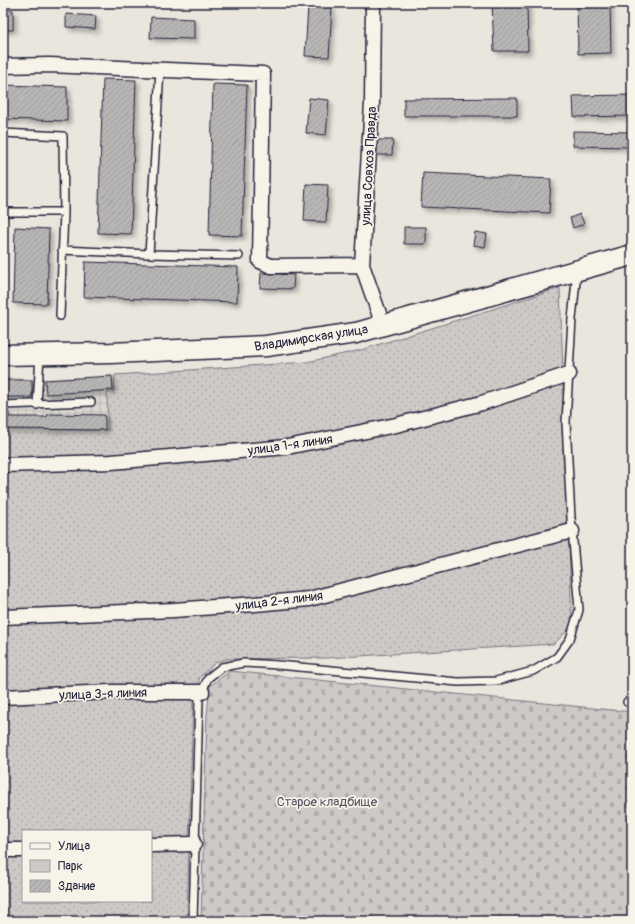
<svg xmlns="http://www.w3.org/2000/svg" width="635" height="924" font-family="Pangolin,sans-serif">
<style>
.industrial{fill:url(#industrial-grid)}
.green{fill:url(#green-dots);stroke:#787680;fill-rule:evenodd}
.cemetery{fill:url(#cemetery-stones);stroke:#787680}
.building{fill:url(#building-hatch);stroke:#22223b;filter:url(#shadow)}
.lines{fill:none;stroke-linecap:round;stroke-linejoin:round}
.lane-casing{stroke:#22223b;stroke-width:10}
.street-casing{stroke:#22223b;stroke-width:17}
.secondary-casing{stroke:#22223b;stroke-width:23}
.lane{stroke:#f7f3e8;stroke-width:7}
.street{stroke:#f7f3e8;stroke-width:14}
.secondary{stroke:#f7f3e8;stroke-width:20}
.labels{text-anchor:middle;stroke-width:3.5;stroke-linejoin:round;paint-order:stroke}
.street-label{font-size:13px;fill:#22223b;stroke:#f7f3e8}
.park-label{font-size:13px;fill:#555465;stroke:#f7f3e8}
</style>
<defs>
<pattern id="industrial-grid" width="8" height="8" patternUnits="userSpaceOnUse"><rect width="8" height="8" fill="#dbd8d2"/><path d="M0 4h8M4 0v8" fill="none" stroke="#bcb9b5"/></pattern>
<pattern id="green-dots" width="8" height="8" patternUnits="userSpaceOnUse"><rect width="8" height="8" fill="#cdc9c6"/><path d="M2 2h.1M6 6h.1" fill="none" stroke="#b0acab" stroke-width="1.8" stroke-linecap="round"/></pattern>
<pattern id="cemetery-stones" width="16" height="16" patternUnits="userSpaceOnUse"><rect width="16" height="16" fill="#cdc9c6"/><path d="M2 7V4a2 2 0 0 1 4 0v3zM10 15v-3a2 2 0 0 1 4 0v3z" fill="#b0acab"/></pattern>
<pattern id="building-hatch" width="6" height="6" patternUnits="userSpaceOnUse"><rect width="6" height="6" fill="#b8b6b5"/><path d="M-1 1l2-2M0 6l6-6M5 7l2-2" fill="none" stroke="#9e9c9d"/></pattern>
<filter id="shadow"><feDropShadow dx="3.5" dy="3.5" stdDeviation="2" flood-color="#0004"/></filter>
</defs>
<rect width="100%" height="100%" fill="#eae6de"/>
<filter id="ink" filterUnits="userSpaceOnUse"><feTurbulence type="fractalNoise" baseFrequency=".025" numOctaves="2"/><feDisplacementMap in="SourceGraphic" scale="8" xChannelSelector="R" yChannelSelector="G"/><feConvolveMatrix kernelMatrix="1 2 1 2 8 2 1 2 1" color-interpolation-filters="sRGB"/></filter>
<g filter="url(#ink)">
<path class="industrial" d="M115,375L114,392L107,393L108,430L3,429V377L36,379Z"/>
<path class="green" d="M560,288L572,626L554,644L327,658L227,659L216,662L200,677L193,696L187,921H3V429L108,430L107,393L114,391L115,375L307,362L361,350ZM23,831H151V901H23Z"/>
<path class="cemetery" d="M230,671L632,712V921H201L207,715L210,686Z"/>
<path class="building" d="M492,3H527L528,51H494Z
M577,3H610L611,53L578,54Z
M308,6L332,7L329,57L305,56Z
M3,10H13V30H3Z
M66,14L96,16L95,29L66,27Z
M151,17L194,19V39L150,38Z
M103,79L136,80L131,234L98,233Z
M213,84L247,85L242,236L209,235Z
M3,85L67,87V121L3,119Z
M632,95V116L574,117L573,96Z
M309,98L329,100L326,135L306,133Z
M517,98V116H404V99Z
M573,131L632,132V147L573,146Z
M377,140H393L392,155H376Z
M423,173L551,179L549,213L421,207Z
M306,184L328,185L326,222L304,221Z
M580,214L584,224L573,228L570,218Z
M15,227L49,229L47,304L13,303Z
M404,227H426V244H404Z
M475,232L487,234L485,247L473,245Z
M85,262L238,267L237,302L84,297Z
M261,273L294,275L293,289L260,288Z
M112,376L113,390L46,394L45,380Z
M3,380H32V397H3Z
M3,413H9V417H47L48,414L105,415V430L3,429Z"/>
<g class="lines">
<defs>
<path id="lane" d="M3,133L63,136L64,212L60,316
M3,212H64
M62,250L149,254L239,256
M149,254L160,70
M3,405L91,402
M37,405L40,356
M627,702H632
M193,921L199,698L208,678L222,667L244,663L278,665L458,682L496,681L533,671L557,657L570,639L579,610L571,518L566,422L572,319L577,272"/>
<path id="street" d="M373,3L372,103L362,265L383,325
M3,66L49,65L263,74L260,261L271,266L362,265
M3,465L111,462L287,447L396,425L482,403L569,374
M3,617L174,610L255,604L309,599L572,531
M3,697L110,692H202
M151,845L194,844
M3,850H23"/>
<path id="secondary" d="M3,355L111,353L266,346L356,333L632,255"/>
</defs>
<use href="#lane" class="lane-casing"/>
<use href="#street" class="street-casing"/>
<use href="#secondary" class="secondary-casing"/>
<use href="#lane" class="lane"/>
<use href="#street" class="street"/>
<use href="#secondary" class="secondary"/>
</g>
</g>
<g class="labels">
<g class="street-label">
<text transform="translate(368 166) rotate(-87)" y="5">улица Совхоз Правда</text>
<text transform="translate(311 337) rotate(-9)" y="5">Владимирская улица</text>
<text transform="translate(290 444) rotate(-8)" y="5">улица 1-я линия</text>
<text transform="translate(279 600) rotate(-7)" y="5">улица 2-я линия</text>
<text transform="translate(103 693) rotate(-2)" y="5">улица 3-я линия</text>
</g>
<g class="park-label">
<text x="327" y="806">Старое кладбище</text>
</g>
</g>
<rect width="635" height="924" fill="none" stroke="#f7f3e8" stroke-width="16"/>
<rect x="8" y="8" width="619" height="908" fill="none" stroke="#22223b" stroke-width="1.5" filter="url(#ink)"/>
<rect x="22" y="830" width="130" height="72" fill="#f7f3e8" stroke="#a29fa3"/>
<rect x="30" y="843" width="20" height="6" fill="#f7f3e8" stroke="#a29fa3"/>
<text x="58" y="850" font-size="12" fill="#22223b">Улица</text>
<rect x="30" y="860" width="20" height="12" fill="#cdc9c6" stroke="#a29fa3"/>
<text x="58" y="870" font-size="12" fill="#22223b">Парк</text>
<rect x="30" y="880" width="20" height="12" fill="url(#building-hatch)" stroke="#a29fa3"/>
<text x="58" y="890" font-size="12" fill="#22223b">Здание</text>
</svg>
